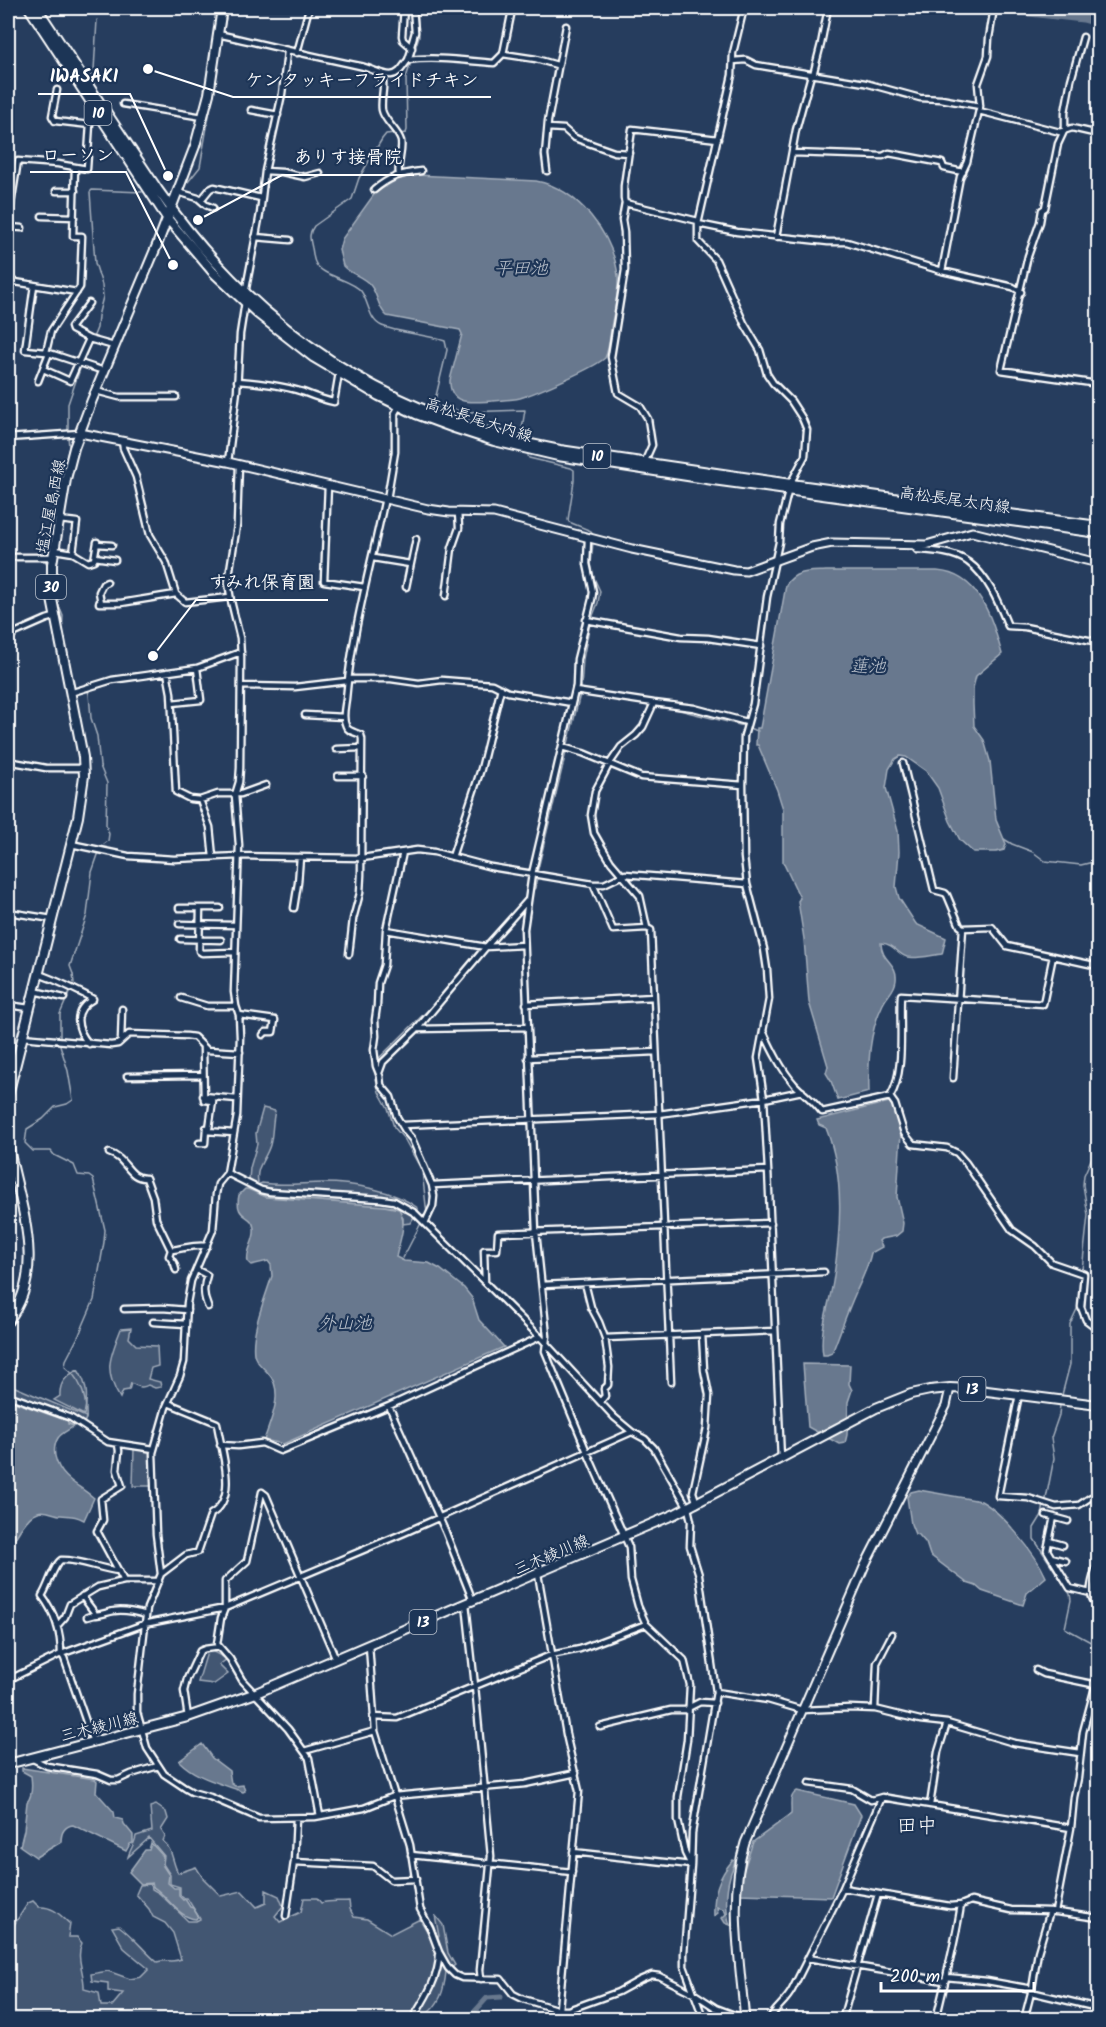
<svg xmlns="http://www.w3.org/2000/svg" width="1106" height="2027" font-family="Kalam,'Klee One',sans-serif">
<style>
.green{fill:#425672;stroke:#a0aab8;stroke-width:1.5}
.water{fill:#67788e;stroke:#a4aebb;stroke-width:1.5}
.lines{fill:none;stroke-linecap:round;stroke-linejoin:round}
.stream{stroke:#a4aebb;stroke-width:1.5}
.canal{stroke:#67788e;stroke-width:5}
.river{stroke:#67788e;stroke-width:9}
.street-casing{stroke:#fff;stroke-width:9}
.secondary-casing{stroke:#fff;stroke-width:11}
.primary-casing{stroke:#fff;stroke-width:12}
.street{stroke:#1d3557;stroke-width:4.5}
.secondary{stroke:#1d3557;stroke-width:7}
.primary{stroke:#1d3557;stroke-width:8}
.labels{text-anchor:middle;stroke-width:4.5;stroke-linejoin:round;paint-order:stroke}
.shield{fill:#1d3557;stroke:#bbc2cd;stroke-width:1.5}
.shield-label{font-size:15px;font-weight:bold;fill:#fff}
.street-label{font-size:16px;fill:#fff;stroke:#1d3557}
.water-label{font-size:18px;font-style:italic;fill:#bbc2cc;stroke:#1d3557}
.quarter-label{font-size:20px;fill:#fff;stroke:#1d3557}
.leader{fill:none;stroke:#fff;stroke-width:2}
.callout-dot{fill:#fff;stroke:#1d3557;stroke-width:2}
.callout-label{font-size:18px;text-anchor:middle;font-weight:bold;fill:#fff;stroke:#1d3557;stroke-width:4.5;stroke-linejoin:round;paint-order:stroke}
</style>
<rect width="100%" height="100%" fill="#263d5e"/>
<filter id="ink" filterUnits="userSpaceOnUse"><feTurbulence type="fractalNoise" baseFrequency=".0167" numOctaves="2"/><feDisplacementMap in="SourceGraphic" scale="12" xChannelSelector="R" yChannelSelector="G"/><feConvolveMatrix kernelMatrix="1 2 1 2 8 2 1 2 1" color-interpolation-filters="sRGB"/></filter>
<g filter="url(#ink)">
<path class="green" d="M263,1108L275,1111C272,1122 273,1135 270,1145C266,1159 255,1167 258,1182L254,1184L249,1180L250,1168L257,1144L256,1133Z
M262,1183C282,1186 303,1183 323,1183C353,1183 394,1190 418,1208V1211L410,1223L403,1224V1217L394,1207L266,1197L248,1189Z
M131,1328L129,1338L136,1345L157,1346L158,1366L151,1368L148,1379L160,1382L161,1387L155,1388L148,1385C142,1389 137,1386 131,1383L129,1390L123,1391L120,1398C103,1370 110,1357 121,1329Z
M78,1370C88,1385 88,1398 84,1415L54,1400L60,1396C59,1383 67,1375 78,1370Z
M8,1384L86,1417L85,1421L74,1426L47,1413L8,1400Z
M134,1449L151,1452L152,1486H133Z
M208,1649L227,1659L219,1665L228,1674L214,1684L198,1682Z
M156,1805L166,1812L168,1819L161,1830L165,1836L163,1841C173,1849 172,1862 178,1873L196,1867L203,1878L221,1896L242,1891L257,1907L266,1903V1890L279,1896L283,1906L275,1916L280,1922L301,1912L304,1898H317L321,1903C332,1900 339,1902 349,1901L350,1909L354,1917L367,1919L391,1934L420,1919L434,1943L439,1936L435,1915L443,1925L448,1953L455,1965L446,1972C444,1991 440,2005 424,2016L423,2020L8,2019V1968L11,1967L10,1931L28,1903L33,1901L39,1907C53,1906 60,1915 70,1924L68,1937H77L82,1943C75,1958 85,1973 84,1989L99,1993L101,2006H112L123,1993L108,1991V1983L92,1981L91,1974L108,1971L130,1979L141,1977L149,1969L124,1948L112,1927L119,1926C133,1936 143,1950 157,1962C166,1959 173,1963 181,1959L173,1933L165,1923L153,1917L149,1909L136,1894L140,1885L151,1884L152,1889L159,1893L188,1921H196L200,1919L187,1898H183L180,1895V1887L170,1884V1875L163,1864L164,1856L149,1838L128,1857C130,1849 135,1844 136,1836L152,1831L150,1807Z"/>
<path class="water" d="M416,175L536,181C578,189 613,234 618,276C619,291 615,307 612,322C610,333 610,347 605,358C594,368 536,393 520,398C511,400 501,400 492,401C474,402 449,407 450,380L462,334L460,330L387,316C378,309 378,295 371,286C364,276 351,275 343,266L339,250L342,239L375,193L396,180Z
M826,571H937C980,574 992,619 1002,654L976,676L973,688V704L974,726L984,740L990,761L996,820L1006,844L1004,850L996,852H973L960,840L950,821L938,788L926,771L906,757L900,756L895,759L889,769L886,788L898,831L899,852L896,887L899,898L916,924L946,938L942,954C932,955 917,959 907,957C897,954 895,944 881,943C881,961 898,963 896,980C895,991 887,995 883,1004C869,1032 868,1062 869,1092L838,1100L831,1081L826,1073L828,1066L809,1002L804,939L798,901L800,898L783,862V809L777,790L758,745H756L757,728H760L761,723L786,585C795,570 810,572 826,571Z
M889,1102L892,1104L901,1132L897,1197L903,1223L902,1231L896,1236L881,1239L879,1241L882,1247L871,1253C868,1267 862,1279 856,1292C847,1312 840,1333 832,1353L827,1355H823C819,1331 829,1306 833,1282C841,1232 845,1176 826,1128L819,1125L817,1120Z
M245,1189H248L266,1197L384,1206L399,1209C408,1223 399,1242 396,1257L404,1261L429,1263L440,1269L464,1288L472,1298L479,1320L504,1347L283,1444L264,1440C271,1420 285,1391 268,1373C263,1367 255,1362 254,1354C251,1331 265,1298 272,1276L271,1265L268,1261L251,1265L248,1262C245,1250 256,1241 254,1228C252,1213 234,1220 239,1195Z
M803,1364L850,1365L849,1384L852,1390L848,1402L847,1435L845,1443L839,1444L808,1427Z
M8,1400L68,1421V1424L74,1426C69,1430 61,1433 58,1438C49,1453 59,1472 71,1481C79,1487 87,1492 94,1498L84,1520C75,1515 71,1516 61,1515C54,1515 46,1509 38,1512C27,1515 12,1542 8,1553Z
M919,1490L981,1501C1003,1513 1036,1554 1046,1577L1027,1593L1023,1605L982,1591L976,1586L967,1583L930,1555L926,1543L919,1535L915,1534L911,1524L907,1497L911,1492Z
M202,1744L212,1758L229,1771L231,1783L235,1786L243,1785L245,1791L243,1792C221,1783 197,1779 179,1761Z
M22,1768L95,1779L97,1781L96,1792L114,1812L115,1818L123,1820L124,1824L133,1835V1843L130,1844L126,1851L73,1825C64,1826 61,1833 61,1842L36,1857L20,1846L24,1830L27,1802C33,1796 32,1784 31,1776L22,1771Z
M797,1791L854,1804L861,1815L831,1897L740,1894L743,1872L753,1842L791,1814C792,1805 788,1797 797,1791Z
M151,1843L163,1856V1866L169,1875L168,1883L174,1888H179V1896L183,1900L185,1899L190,1907L193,1908L198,1916L196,1919C178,1918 167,1895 153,1887L152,1883L141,1884L129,1872L145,1850H149Z
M733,1860L735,1861C734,1867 731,1871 730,1876C726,1890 725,1911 730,1925L725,1923L722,1918L726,1914L724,1909L717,1907L718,1913L714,1916C713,1894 718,1877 733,1860Z"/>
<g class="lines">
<path class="stream" d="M97,8L98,14
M224,28L228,8
M412,58L419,36L417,8
M90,78L94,70L97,20
M395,133L386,134L382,139L359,178L352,199L314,226C308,234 310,239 312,248C313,252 313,258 315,262C320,276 351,279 361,291C369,302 369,321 382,326C399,333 426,334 445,341L447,350L435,400L438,407L466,412L525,410L521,435
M399,134L406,133L407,130L406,78L411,62
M188,182L200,167L222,41
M83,362L97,328L98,316L103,297L102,285L95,263L90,192L92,190L142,192
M68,431V404L81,366
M528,456L529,458L571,468L574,470V481L568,520L569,522L591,531L593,537
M45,554L47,539L52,529L53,512L69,447L68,436
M45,559L48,569
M56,576L57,601L63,616L62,631
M592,618L598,603L600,591L594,578L591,564L593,542
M63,636L74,686L75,688L86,686L89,694L91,718L97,736L100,766L107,783L106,825L109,834L108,841L104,844
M581,689L583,659L590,623
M667,707L744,726
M748,728L758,731
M1004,839L1012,844L1033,852L1045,861L1081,865L1093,862L1098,863
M537,873L580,694
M531,892L535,888L537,877
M74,983L73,974L70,966L87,915L92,872L99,852
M60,1037V1014L70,991
M60,1045L68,1071L73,1100L67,1104L55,1107L43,1119L27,1129L25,1143L33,1151H51L54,1155L74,1165L78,1175L89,1176L93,1179L105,1230L104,1242L94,1300L79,1335L66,1360L65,1367C82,1380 87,1399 86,1419
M378,1062V1059L429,1009L486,941L526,898
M375,1073L379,1092L388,1108L394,1127L405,1140L422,1171L427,1214L424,1219
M402,1260L421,1223
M1082,1270L1088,1215L1083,1185L1084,1175L1098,1144
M1080,1297L1081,1279
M1062,1395L1070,1364V1324L1078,1307
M1046,1499L1054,1458L1051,1438L1059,1415L1060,1405
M1044,1505L1042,1515L1034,1528V1539L1070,1594L1071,1600L1065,1628L1098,1646
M1096,1675L1098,1666"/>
<path class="canal" d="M467,2020L487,1998L501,1997"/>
<path class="river" d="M994,8L1083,18L1098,22"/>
<defs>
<path id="street" d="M404,8L402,36L403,40L412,48L408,60
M744,8L733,53L732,75L698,224V241L716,260L744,323L760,350L767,374L773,383L791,401L802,418L807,430L805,456L790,484L780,524L779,542L767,597L753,704L744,736L743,785L744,857L747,884L764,949L767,969L769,999L758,1058L764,1099L768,1170L781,1459
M218,34C266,45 312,56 360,66C370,68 382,75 391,75C400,74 403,66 408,60C436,56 466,61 494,63L503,54L511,15
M1083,37L1071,80L1065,112V129L1058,144L1045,208L1042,210L1040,222L1028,256L1001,370L1098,384
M411,46L415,32L413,8
M297,53L309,8
M503,54L536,59L557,65
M733,61L746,60L756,65L865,83L920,98L941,99L980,106
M380,73C387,84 380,97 382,110C384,121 398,130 401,141C403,152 397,163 399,174
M813,75L821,44L828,8
M57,90L52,116L55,121L90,125
M123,104L203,117
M251,110L278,115
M979,111L1060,132L1072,128L1098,134
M548,128L564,129L573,137L580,140L614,152L629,153
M793,153L883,156L889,153L942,163L944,168L963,172
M265,171L282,172L305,177L320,173
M547,171L545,155L548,121L566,26
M374,190C389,177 402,173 421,171
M56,191H75
M178,192L198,198L206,205L213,208
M201,200L210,189L214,187L261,198
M625,203L698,221
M42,216L74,217
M698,224L737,232L828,242H847L942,271L1013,287L1021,292
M22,228L9,227L8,223L18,161L58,164L87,169L91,109L94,107
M255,237L290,240
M776,237L796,130L811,75
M942,271L960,177L967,162L980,106L978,84L988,56L989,38L994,8
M34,285L25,350L46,352L104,371
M8,288L9,281L77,292
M245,294L260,214L265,171L282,94L287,52
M89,339L114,346
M46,352L51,331L80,287L82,236H73L75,167
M43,369L70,381L89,339L72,330L71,327L89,303
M38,381L49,353
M237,381C256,382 285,386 303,392C313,396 323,400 334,402L339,373
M1096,384L1098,367
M96,391L119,397H176
M8,438L80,433
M122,441L123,448L136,477L150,535L166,562L176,594
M228,462L237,391L240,334L245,302
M644,463L652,445L648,419L640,406L618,393L611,357L625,270L624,232L622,220L625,203L624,199V186L632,129L718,139
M239,464L237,525L228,582L231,601L240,638L241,657L240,768L239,782L235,795L239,845L234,992L236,1006L239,1015L240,1037L237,1116L234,1133L227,1173L218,1184L216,1194L213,1230L191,1281L187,1303L184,1362L180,1376L166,1407L153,1453L156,1534L161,1574L147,1608L137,1694V1712L147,1748L164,1774L185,1788L192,1792L210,1797L259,1818L315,1817L364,1808L394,1796L525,1784L576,1773
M328,485L324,581L364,587
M387,499L395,452V413L399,406
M59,520L77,522L73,553L88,562L94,560L97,542
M588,538L587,564L593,592L592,599L577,659L576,686L532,874L524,929L536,1232L547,1336L545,1351L587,1452L629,1547L631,1580L638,1606L646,1624L684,1660L690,1685L687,1740L678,1797V1820L685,1853L691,1865
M97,544L112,545
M913,545L917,550C933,551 955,552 968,562C988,576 999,604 1008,626L1025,627L1098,642
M55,550L73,553
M8,557H53
M95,557L115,560
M373,558L410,564
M406,587L416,539
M446,596L452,548L459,528L458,512
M99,603H121L176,594L185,602L230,597
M101,603L99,592L103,584L107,582
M586,620L681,637L708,638L761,646
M8,636L47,619L54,617
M167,672L171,693L176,792L190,799L200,800L218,794H241L266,785
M348,679H391L419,683L442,680L492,684L508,692L572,703
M241,686L295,687L347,681
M575,691L654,703L694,708L747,722
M70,693L112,680L197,668L241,652
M172,703L201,700L197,668
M654,703L643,727L636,735L621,747L610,763L595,791L591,815L594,833L602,847L611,862L640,896L647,928L651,930L671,1382
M305,715L344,717
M562,747L583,753L641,777L743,785
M336,749L362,748
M8,761L46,768H84
M903,763L934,890L945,893L947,895L960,926L963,928L953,1078
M338,776H363
M200,800L210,827L213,857
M71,844L128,856L174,859L239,856L362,858L417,850L434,852L491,867L593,884H604L625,874L747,884
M403,852L386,930L384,965L378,983L377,1006L375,1020L376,1036L374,1050L376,1066L380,1076L381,1085L391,1097L397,1117L406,1132L412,1139L432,1185L434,1196L433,1206L425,1223
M452,857L481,769L501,688
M593,884L613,930L647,928
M179,908H220
M200,908L199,951L202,953L235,952
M294,908L298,883L300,857
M8,912L52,919
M179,924L235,925
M963,928L992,927L1007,946L1098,966
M386,930L486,947L524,945
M180,939L221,940
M349,954L353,919L360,893L361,875L362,739L361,735C356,732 348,732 346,726C342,718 345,707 346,699C352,631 371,565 385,498
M38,974C58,980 75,990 93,999C73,1010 75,1028 89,1044
M34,991L64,998
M181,998L207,1006H236
M526,1004L654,997
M8,1005L29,1008
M239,1015L275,1020L273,1032H266L263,1035
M417,1029L527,1027
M763,1031C772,1050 781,1069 795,1085C805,1095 813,1100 822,1112L890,1097C906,1071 899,1025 901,995L1043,1004L1053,956
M22,1037L111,1045L118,1044L129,1034L187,1036L194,1037L207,1050L240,1052
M121,1041L122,1009
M203,1047L204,1100L213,1101L209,1128H207
M528,1058L656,1052
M379,1073L383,1062L417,1029L486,947L527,901
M127,1076L202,1075
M203,1096L237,1099
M890,1097L895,1104L904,1133L913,1144L947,1148L957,1153L966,1163L1012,1230L1035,1246L1052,1263L1084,1274L1081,1307L1086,1320L1098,1329
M403,1125L659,1114L764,1099L802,1091
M206,1131L234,1133
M199,1143H205L206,1128
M109,1153C127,1158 128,1179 146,1178L153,1197L156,1219L171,1250L169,1256L174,1263L176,1270
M227,1173L261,1190L270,1192L381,1199L394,1201L415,1213L540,1337L614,1417L632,1432L645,1439L654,1448L688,1508L691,1521L690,1546L699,1575L716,1692L692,1833L691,1865L684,1953V1966L704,2020
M432,1185L768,1170
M171,1250C184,1249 193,1244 207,1246
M197,1270L207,1275C203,1287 203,1296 208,1307
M485,1282L484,1250H497L498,1233L771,1223
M585,1283L591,1307L599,1322L605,1338L609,1367L608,1385L604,1389L605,1396L600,1402
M542,1285L824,1272
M124,1309L162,1308L187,1310
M153,1322L186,1324
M605,1338L775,1331
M8,1395L71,1418L108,1442L154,1449
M1019,1395L998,1496L1028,1498L1056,1507L1079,1505L1091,1497H1098
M389,1406L446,1533L473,1601
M118,1444L119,1451L117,1470L122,1486L101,1499L103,1520L97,1531L124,1581
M220,1445L238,1446L262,1443L280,1451L389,1406L540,1337
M262,1492L247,1561L225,1581V1608L221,1618L217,1644L230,1659L242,1680L288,1729L309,1758L320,1816
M262,1492L266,1495L336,1659
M697,1504L693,1492L707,1428L709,1395L704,1370L702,1334
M1046,1515L1068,1521
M1054,1517L1047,1550L1070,1588L1090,1593
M1049,1541L1063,1545
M1051,1557L1066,1561
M1098,1561C1094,1576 1084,1595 1098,1606
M119,1571C99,1569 80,1559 61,1560C53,1566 49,1585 42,1596C55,1613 61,1633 61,1654L144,1624L225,1608L404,1533L632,1432
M161,1574L186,1555L198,1552L211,1514C240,1498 220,1448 217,1423L168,1403
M538,1574L566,1734L579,1791L558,2020
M82,1596L94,1612V1615L87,1617
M466,1604L475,1686L491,1856L480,1970L481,1979
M94,1615C102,1615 107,1612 114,1611C125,1609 136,1612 146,1615
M57,1626L65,1617L70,1604L98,1587L124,1581H159
M369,1645L375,1731L410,1845L420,1909L430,1928L439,1952L448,1968L455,1975L462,1978L501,1979L513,1994L523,1999L559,2010H568L618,1992L640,1980L652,1975L659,1976L693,1993L716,2008L745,2019
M1036,1670L1044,1674L1097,1685
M8,1680L61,1654L64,1658L93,1742
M716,1692L768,1700L802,1710L850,1708L875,1709L920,1720L947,1723L1014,1743L1080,1753
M688,1708L700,1702L715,1703
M875,1709L877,1663L892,1634
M188,1717L184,1691L187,1679L200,1651L205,1649L219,1647
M373,1717L397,1718L551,1655L580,1649L646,1624
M600,1727L671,1710H688
M304,1751L375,1731
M31,1758L47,1766L97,1774L111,1780H118L131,1774L158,1766
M809,1783L852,1789L871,1800L882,1797L1071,1828
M930,1805L938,1752L947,1723
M573,1852L691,1865
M411,1855L572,1872
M294,1862L373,1866L391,1880L416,1879
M843,1888L950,1906L961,1905L971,1901L1011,1910L1050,1911L1098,1918
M1055,1912L1071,1828L1074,1797L1078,1778L1083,1732L1098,1676
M286,1916L294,1862L296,1818
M808,1958L944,1981
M946,1977L987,1981L1032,1989
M1031,1992L1098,2008
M412,2020C424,2000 439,1978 439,1955
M769,2020C775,2008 786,2002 792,1990L843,1888L882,1797
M842,2020L878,1894
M936,2020C945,1981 955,1944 961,1905
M1024,2020L1032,1989L1038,1952L1050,1911"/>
<path id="secondary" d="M80,433L228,462L428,509L449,512L494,513L632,549L734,570L746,571L812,547L832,543L926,545L972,532L1098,563
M745,2020C740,1963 728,1897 745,1843L865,1565L946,1406L950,1388"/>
<path id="primary" d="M29,8L167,218L213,272L258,314L313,357L379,396L416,414L454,428L494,441L558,456L713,480L1098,533
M37,8L158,190C258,333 389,417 560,450L784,483L1098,526
M8,1095L78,817L84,776L83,757L52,599V564L66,479L74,448L92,400L157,245L195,146L209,94L222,8
M8,1143C18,1201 49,1269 8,1321
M8,1764L188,1717L256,1693L675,1514L876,1408L911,1394L930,1390L950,1388L971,1389L1098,1405"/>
</defs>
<use href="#street" class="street-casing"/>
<use href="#secondary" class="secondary-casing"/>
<use href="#primary" class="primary-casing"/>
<use href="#street" class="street"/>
<use href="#secondary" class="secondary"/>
<use href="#primary" class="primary"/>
</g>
</g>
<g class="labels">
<g class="shield">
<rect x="84.5" y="101" width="27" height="24" rx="4.5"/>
<rect x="583.5" y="444" width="27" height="24" rx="4.5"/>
<rect x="36" y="575" width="30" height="24" rx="4.5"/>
<rect x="958.5" y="1377" width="27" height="24" rx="4.5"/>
<rect x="409.5" y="1610" width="27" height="24" rx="4.5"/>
</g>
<g class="shield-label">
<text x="98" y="118">10</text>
<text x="597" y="461">10</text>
<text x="51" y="592">30</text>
<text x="972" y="1394">13</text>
<text x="423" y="1627">13</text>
</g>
<g class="street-label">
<text transform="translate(479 419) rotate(18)" y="6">高松長尾大内線</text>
<text transform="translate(955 499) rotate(8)" y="6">高松長尾大内線</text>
<text transform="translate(50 506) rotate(-79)" y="6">塩江屋島西線</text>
<text transform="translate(551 1554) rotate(-23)" y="6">三木綾川線</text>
<text transform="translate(99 1726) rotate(-14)" y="6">三木綾川線</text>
</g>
<g class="water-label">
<text x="521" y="274">平田池</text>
<text x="868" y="672">蓮池</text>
<text x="345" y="1329">外山池</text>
</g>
<g class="quarter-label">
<text x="917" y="1832">田中</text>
</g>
</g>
<path class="leader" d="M168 176L130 94H38M148 69L233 97H491M173 265L126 172H30M198 220L282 175H414M153 656L196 600H328"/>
<g class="callout-dot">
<circle cx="168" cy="176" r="6"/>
<circle cx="148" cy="69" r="6"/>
<circle cx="173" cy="265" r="6"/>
<circle cx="198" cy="220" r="6"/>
<circle cx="153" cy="656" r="6"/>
</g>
<g class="callout-label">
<text x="84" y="82">IWASAKI</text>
<text x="362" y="86">ケンタッキーフライドチキン</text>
<text x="78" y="161">ローソン</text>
<text x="348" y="163">ありす接骨院</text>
<text x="262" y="588">すみれ保育園</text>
</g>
<rect width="1106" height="2027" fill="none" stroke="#1d3557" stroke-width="30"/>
<rect x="15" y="15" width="1076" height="1997" fill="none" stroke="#fff" stroke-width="2" filter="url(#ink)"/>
<path d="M881 1982v9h153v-9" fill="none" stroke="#ffffff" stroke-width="3"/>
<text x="890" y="1982" font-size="18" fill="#ffffff" stroke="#1d3557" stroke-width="4.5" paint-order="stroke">200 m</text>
</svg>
